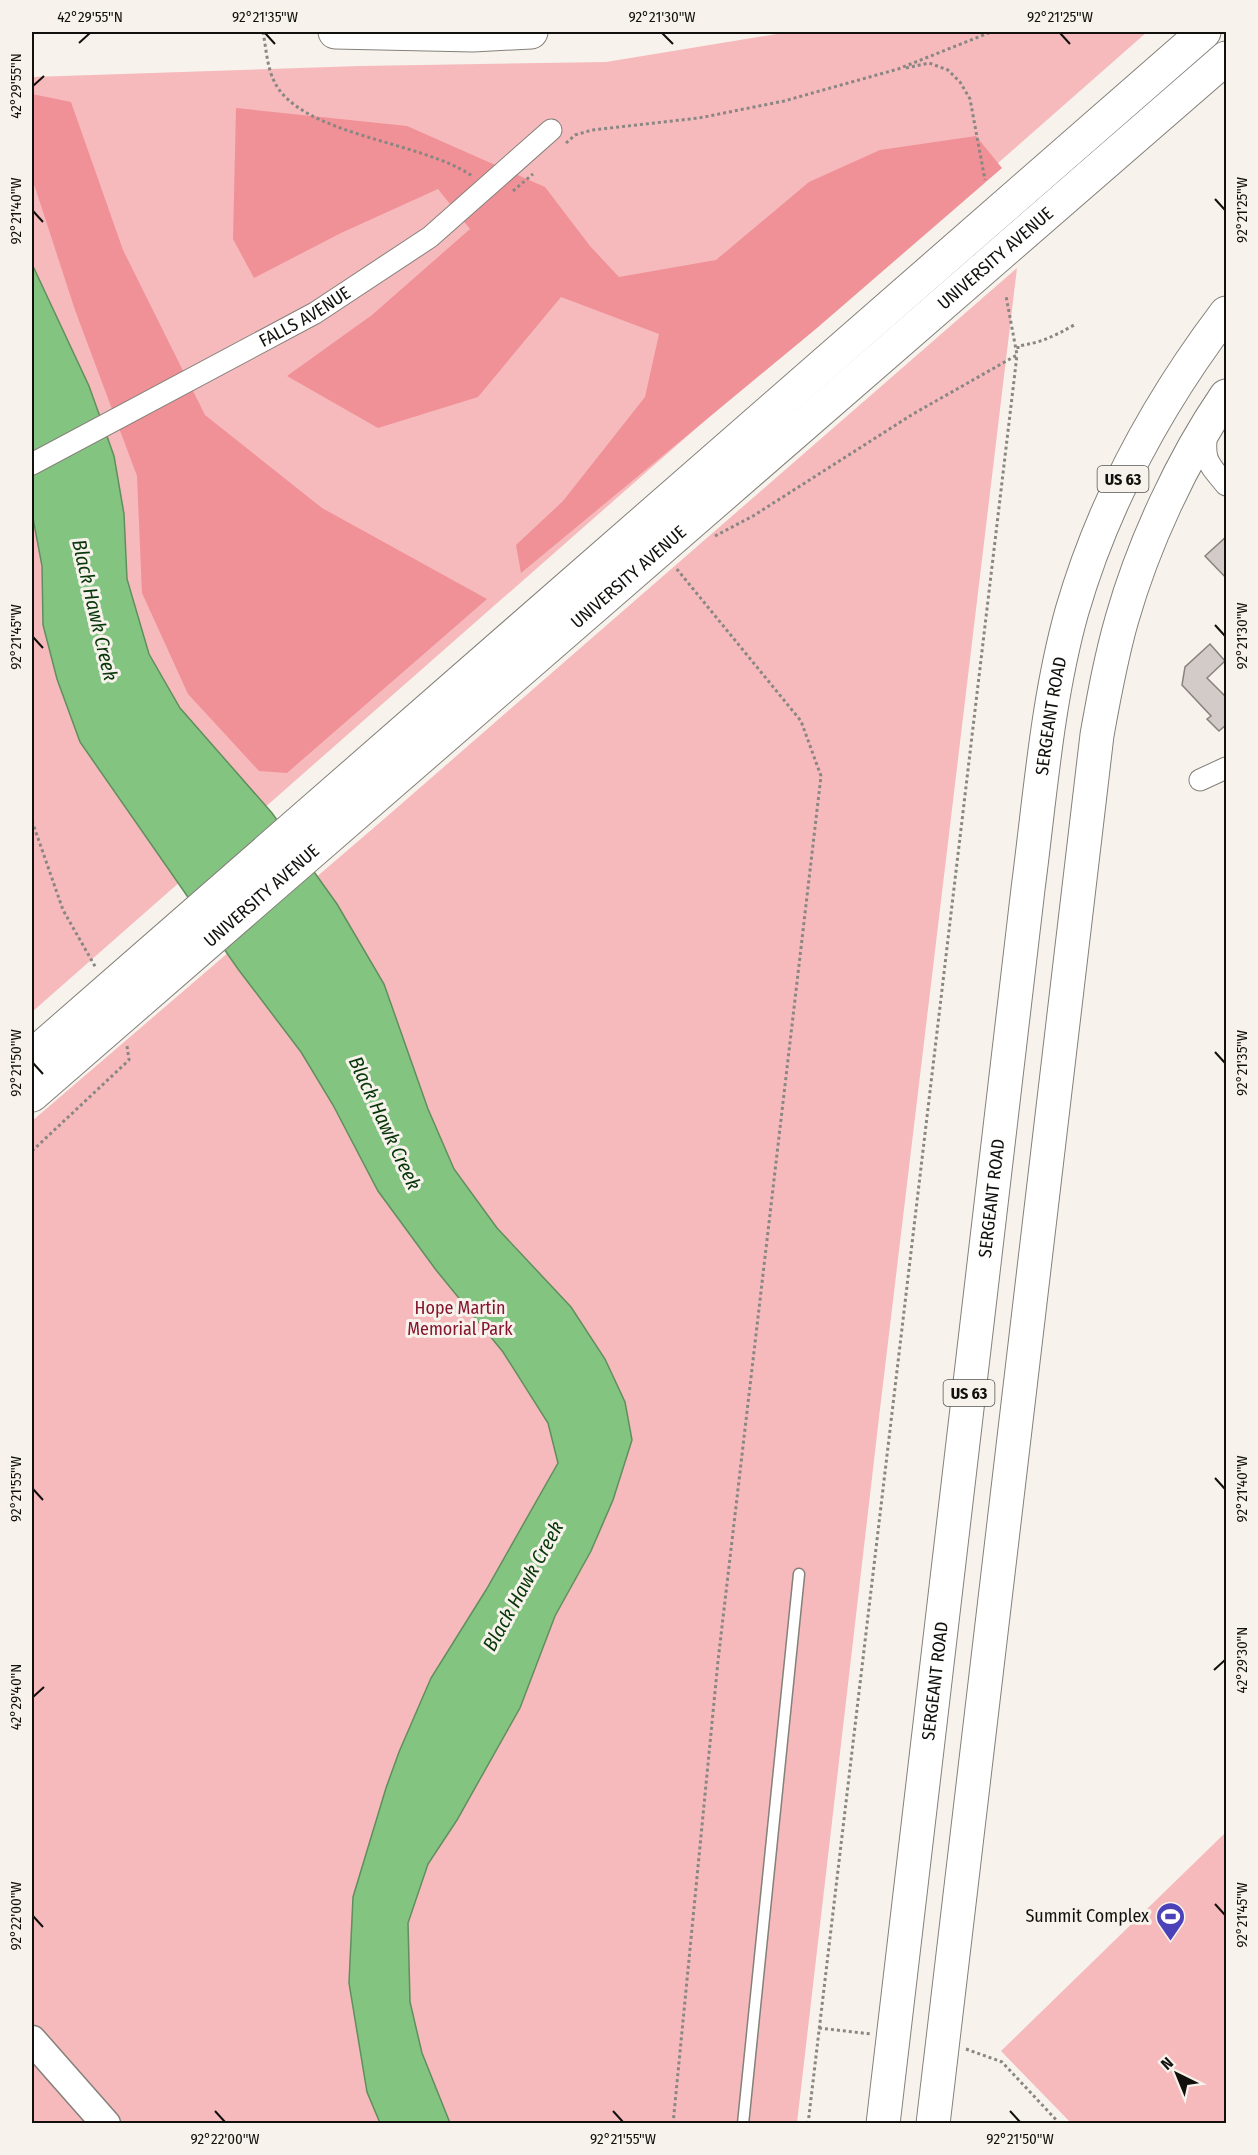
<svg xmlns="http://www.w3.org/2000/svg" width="1258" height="2155" font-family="'Fira Sans Condensed',sans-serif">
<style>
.green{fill:#f6babd}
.forest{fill:#f09097}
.water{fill:#83c480;stroke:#618e5e;stroke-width:1.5}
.building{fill:#d3cbc8;stroke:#89827e;stroke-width:1.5}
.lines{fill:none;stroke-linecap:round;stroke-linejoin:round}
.service-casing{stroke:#84807a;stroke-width:13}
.minor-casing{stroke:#84807a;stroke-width:23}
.secondary-casing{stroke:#84807a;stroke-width:31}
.primary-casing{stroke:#84807a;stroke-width:35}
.motorway-casing{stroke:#84807a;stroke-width:35}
.path{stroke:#8a8782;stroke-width:3;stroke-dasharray:3 3;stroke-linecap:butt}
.service{stroke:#fff;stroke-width:10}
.minor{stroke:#fff;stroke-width:21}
.secondary{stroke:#fff;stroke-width:28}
.primary{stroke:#fff;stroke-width:33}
.motorway{stroke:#fff;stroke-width:33}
.ticks{fill:none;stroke:#11100d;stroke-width:2}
.labels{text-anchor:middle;stroke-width:6;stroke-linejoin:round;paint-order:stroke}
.shield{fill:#f7f3ec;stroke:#565450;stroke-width:1.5}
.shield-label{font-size:16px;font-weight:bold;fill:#11100d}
.street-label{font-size:18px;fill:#11100d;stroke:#f7f3ec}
.park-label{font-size:18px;fill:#86152e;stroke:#f7f3ec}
.poi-label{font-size:18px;fill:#11100d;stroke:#f7f3ec;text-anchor:end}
.water-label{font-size:20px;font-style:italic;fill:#073608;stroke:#f7f3ec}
.neatline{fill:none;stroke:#11100d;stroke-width:2}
.ticks-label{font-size:15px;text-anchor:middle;fill:#11100d}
</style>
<rect width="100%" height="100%" fill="#f7f3ec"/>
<path class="green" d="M789,32H1147L32,1012V77L360,66L606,62Z
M1017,268L880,1409L797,2123H32V1121L384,819Z
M1226,1832V2123H1071L1001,2051Z"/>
<path class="forest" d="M32,94L71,102L123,250L205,415L322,508L487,599L287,773L259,771L188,694L142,593L137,476L75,310L32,178Z
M236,108L407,126L545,187L590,246L619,277L716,260L809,182L880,150L976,136L1002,168L817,328L521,573L516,545L563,501L645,397L659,334L561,297L478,397L378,428L287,376L372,315L470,229L438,189L341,233L254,278L233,239Z"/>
<path class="water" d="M32,264L89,386L114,456L124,514L127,579L149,654L180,708L272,813L337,904L384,984L428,1109L454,1169L497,1228L571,1307L605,1359L625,1402L632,1440L613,1500L591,1551L555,1616L520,1708L457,1820L428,1864L408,1923L410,2002L422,2053L450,2123H380L367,2092L349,1983L353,1897L386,1788L399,1752L431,1678L486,1590L558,1463L548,1423L503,1352L436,1270L378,1191L333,1105L301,1052L238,969L80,742L57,679L43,625L42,566L32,513Z"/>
<path class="building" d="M1227,536V579L1205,556Z
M1210,644L1225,661L1207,678L1227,698V724L1219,731L1207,719L1211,716L1182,685L1185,667Z"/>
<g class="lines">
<defs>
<path id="service" d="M743,2124L799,1574"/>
<g id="minor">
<path d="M1207,430C1203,460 1207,462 1226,485"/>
<path id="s1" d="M32,464L315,313L430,237L551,130"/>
<path d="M1200,780L1226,768"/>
</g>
<path id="secondary" d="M32,2040L106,2124"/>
<g id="primary">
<path d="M32,1056L1204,32"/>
<path id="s2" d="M32,1095L1226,58"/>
<path id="s3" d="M883,2124L1028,889C1040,798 1047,700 1072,611C1104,501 1157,404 1226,313"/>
<path d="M933,2124L1097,735C1104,696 1111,657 1122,619C1143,545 1182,460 1226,396"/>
</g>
<path id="motorway" d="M335,32L473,35L531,32"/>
</defs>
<use href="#service" class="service-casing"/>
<use href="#minor" class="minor-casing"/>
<use href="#secondary" class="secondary-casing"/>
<use href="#primary" class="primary-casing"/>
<use href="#motorway" class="motorway-casing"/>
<path class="path" d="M263,32C266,47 267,67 274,81C300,136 423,141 472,176
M906,68L929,63L948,70L960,82L970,99L985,180
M566,143L575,135L592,130L699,118L784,101L898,69L991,32
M513,191L533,174
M1018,349V346C1040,343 1055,336 1074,325
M715,536L753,516L913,414L1017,355L1006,296
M32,821L63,910L96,968
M32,1151L129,1060L127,1046
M819,2028L871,2034
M966,2049L1002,2062L1060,2124
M673,2124L718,1661L821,776L801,721L676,568
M808,2124L1017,355"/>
<use href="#service" class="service"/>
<use href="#minor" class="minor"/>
<use href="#secondary" class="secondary"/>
<use href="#primary" class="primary"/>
<use href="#motorway" class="motorway"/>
</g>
<path class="ticks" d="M265,33L275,44M662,33L673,44M1060,33L1070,44M79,43L90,33M33,86L44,76M1215,199L1225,210M33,211L43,222M1215,625L1225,636M33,637L43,648M1215,1052L1225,1063M33,1063L43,1074M1215,1478L1225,1489M33,1489L43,1500M1214,1670L1225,1660M33,1697L44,1687M1215,1904L1225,1915M33,1916L43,1927M215,2111L225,2122M613,2111L623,2122M1010,2111L1020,2122"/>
<defs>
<symbol id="stadium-pin" viewBox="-11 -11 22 30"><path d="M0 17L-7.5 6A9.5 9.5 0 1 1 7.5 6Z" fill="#4b41b8" stroke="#f7f3ec"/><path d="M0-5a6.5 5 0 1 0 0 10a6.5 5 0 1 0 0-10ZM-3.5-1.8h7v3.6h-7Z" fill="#fff"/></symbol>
</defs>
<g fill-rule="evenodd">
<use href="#stadium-pin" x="1154" y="1900" width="33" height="45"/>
</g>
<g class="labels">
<g class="shield">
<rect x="1097.5" y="466" width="51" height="26" rx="4.5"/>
<rect x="943.5" y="1380" width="51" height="26" rx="4.5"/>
</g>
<g class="shield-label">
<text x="1123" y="485">US 63</text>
<text x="969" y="1399">US 63</text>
</g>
<g class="street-label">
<text dy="6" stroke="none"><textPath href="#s2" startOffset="1276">UNIVERSITY AVENUE</textPath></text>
<text dy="6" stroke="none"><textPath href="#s1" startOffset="310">FALLS AVENUE</textPath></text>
<text dy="6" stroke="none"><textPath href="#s2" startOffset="790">UNIVERSITY AVENUE</textPath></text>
<text dy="6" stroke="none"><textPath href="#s3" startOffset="1418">SERGEANT ROAD</textPath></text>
<text dy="6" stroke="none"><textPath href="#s2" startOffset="304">UNIVERSITY AVENUE</textPath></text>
<text dy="6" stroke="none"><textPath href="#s3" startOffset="932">SERGEANT ROAD</textPath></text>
<text dy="6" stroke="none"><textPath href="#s3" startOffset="446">SERGEANT ROAD</textPath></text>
</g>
<g class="park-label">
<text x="460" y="1314">Hope Martin<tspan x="460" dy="21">Memorial Park</tspan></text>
</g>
<g class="poi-label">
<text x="1149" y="1922">Summit Complex</text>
</g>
<g class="water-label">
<text transform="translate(95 610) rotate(77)" y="7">Black Hawk Creek</text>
<text transform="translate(385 1123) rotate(65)" y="7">Black Hawk Creek</text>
<text transform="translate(523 1586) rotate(-61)" y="7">Black Hawk Creek</text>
</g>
</g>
<rect width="1258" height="2155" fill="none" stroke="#f7f3ec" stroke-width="66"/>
<g transform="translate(1177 2074) rotate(317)" stroke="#f7f3ec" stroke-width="4.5" paint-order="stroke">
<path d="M0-4.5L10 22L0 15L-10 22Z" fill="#11100d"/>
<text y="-9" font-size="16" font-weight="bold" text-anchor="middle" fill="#11100d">N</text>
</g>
<rect x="33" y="33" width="1192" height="2089" class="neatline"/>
<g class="ticks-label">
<text x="90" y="22">42°29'55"N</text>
<text x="265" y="22">92°21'35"W</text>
<text x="662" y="22">92°21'30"W</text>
<text x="1060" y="22">92°21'25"W</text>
<text transform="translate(16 86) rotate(-90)" y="5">42°29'55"N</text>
<text transform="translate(1242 210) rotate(-90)" y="5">92°21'25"W</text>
<text transform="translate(16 211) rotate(-90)" y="5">92°21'40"W</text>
<text transform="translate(1242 636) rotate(-90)" y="5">92°21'30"W</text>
<text transform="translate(16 637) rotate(-90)" y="5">92°21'45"W</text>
<text transform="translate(1242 1063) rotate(-90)" y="5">92°21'35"W</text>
<text transform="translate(16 1063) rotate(-90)" y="5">92°21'50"W</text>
<text transform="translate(1242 1489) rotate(-90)" y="5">92°21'40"W</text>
<text transform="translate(16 1489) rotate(-90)" y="5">92°21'55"W</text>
<text transform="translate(1242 1660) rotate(-90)" y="5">42°29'30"N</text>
<text transform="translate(16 1697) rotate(-90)" y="5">42°29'40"N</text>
<text transform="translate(1242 1915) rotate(-90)" y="5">92°21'45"W</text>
<text transform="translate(16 1916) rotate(-90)" y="5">92°22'00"W</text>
<text x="225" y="2144">92°22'00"W</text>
<text x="623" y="2144">92°21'55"W</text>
<text x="1020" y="2144">92°21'50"W</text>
</g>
</svg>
